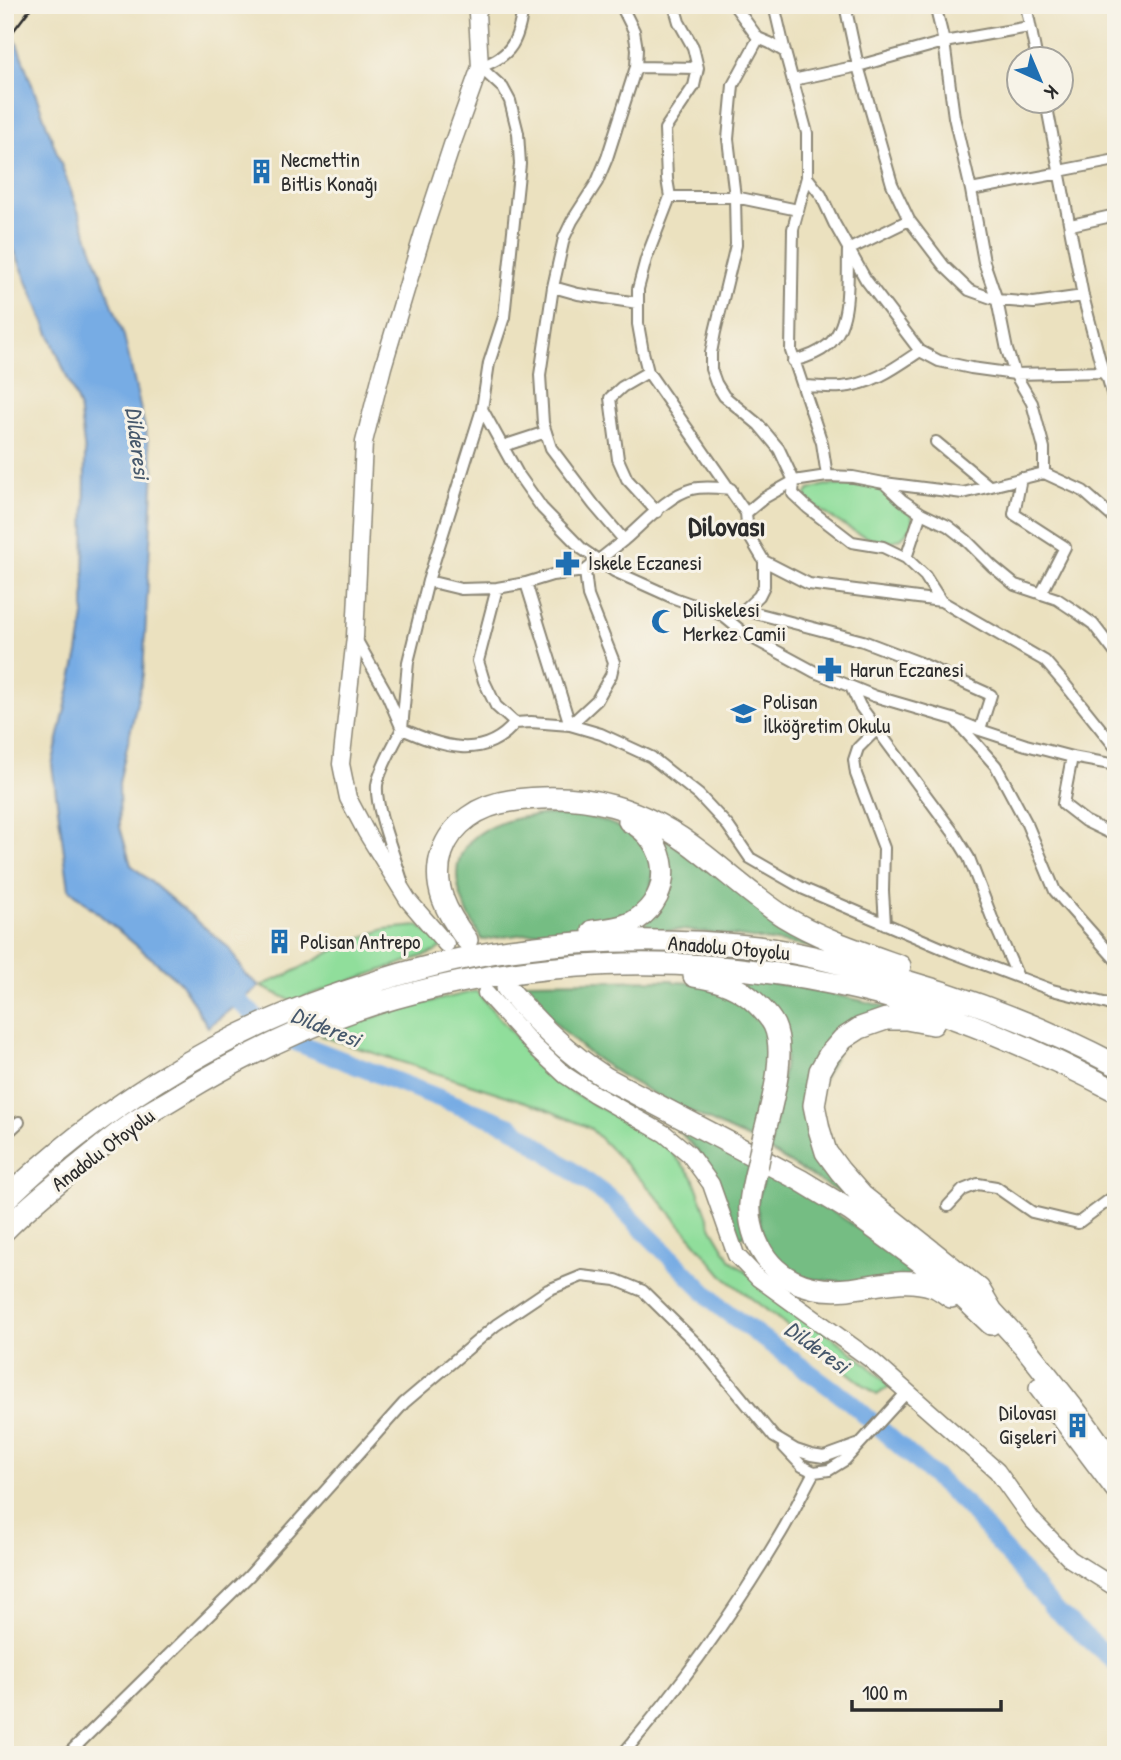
<svg xmlns="http://www.w3.org/2000/svg" width="1121" height="1760" font-family="'Patrick Hand',sans-serif">
<style>
.green{fill:#90de9b;stroke:#5e8463;stroke-width:2}
.forest{fill:#74bd83;stroke:#507457;stroke-width:2}
.water{fill:#77ace4;stroke:#516c88;stroke-width:2}
.lines{fill:none;stroke-linecap:round;stroke-linejoin:round}
.river{stroke:#77ace4;stroke-width:18}
.street-casing{stroke:#8b8675;stroke-width:14}
.secondary-casing{stroke:#8b8675;stroke-width:19}
.highway-casing{stroke:#8b8675;stroke-width:24}
.street{stroke:#fff;stroke-width:10}
.secondary{stroke:#fff;stroke-width:16}
.highway{stroke:#fff;stroke-width:21}
.rail{stroke:#2b2b2b;stroke-width:2.5}
.highway-bridge-casing{stroke:#8b8675;stroke-width:24;stroke-linecap:butt}
.highway-bridge{stroke:#fff;stroke-width:21}
.labels{text-anchor:middle;stroke-width:6;stroke-linejoin:round;paint-order:stroke}
.poi-label{font-size:21px;fill:#2b2b2b;stroke:#f7f3e8;text-anchor:start}
.street-label{font-size:21px;fill:#2b2b2b;stroke:#f7f3e8}
.water-label{font-size:23px;font-style:italic;fill:#46586c;stroke:#f7f3e8}
.district-label{font-size:28px;font-weight:bold;fill:#2b2b2b;stroke:#f7f3e8}
</style>
<rect width="100%" height="100%" fill="#f7f3e8"/>
<filter id="ink" filterUnits="userSpaceOnUse"><feTurbulence type="fractalNoise" baseFrequency=".0143" numOctaves="2"/><feDisplacementMap in="SourceGraphic" scale="14" xChannelSelector="R" yChannelSelector="G"/><feConvolveMatrix kernelMatrix="1 2 1 2 8 2 1 2 1" color-interpolation-filters="sRGB"/></filter>
<filter id="wash" filterUnits="userSpaceOnUse"><feTurbulence type="fractalNoise" baseFrequency=".00686" numOctaves="4" result="noise"/><feDisplacementMap in="SourceGraphic" scale="28" xChannelSelector="R" yChannelSelector="G"/><feGaussianBlur stdDeviation="1.57" result="paint"/><feColorMatrix in="noise" values="0 0 0 0 0 0 0 0 0 0 0 0 0 0 0 0 0 1.4 0 .05"/><feComposite in="paint" operator="in"/></filter>
<g filter="url(#wash)">
<rect width="100%" height="100%" fill="#ebe1bf"/>
<path class="green" d="M825,485L870,486L885,489L904,506L912,515L913,526C910,529 905,535 901,538C875,553 827,514 806,500V494L809,490Z
M419,926L444,945L435,952L292,1001L260,986L289,974L350,942L385,929Z
M476,991L537,1061L569,1091L636,1127L669,1149L693,1177L712,1228L731,1260L866,1363L890,1386L877,1395L725,1278L652,1191L590,1128L541,1107L321,1036L391,1011Z"/>
<path class="forest" d="M557,814C569,815 581,815 592,818C615,822 633,835 652,849L653,882L643,905L606,924L567,928L482,940C472,922 457,896 457,875C457,825 519,815 557,814Z
M656,833L832,950L737,936L683,930L632,931L648,921Z
M739,979C794,984 847,997 900,1010L854,1022L809,1105L876,1215L770,1151L786,1055Z
M673,980L674,982L695,983L746,1001L772,1038L757,1143C699,1115 631,1088 581,1047C559,1028 539,1007 520,985L527,982Z
M670,1122L749,1159L747,1234L739,1238C729,1213 722,1184 707,1163C696,1148 683,1135 670,1122Z
M767,1167L941,1284L852,1283L800,1278L766,1247L756,1205Z"/>
<path class="water" d="M5,27L16,41L124,336L154,468L143,675L119,783L120,827L131,865L229,948L246,975L260,986L208,1027L181,983L69,889L52,765L78,653L84,616L85,453L79,406L5,228Z"/>
<g class="lines">
<path class="river" d="M224,988L275,1034L511,1126L615,1202L721,1308L849,1401L965,1504L1053,1608L1116,1663"/>
</g>
</g>
<g filter="url(#ink)">
<g class="lines">
<defs>
<path id="street" d="M621,5L634,31L637,49L636,67L607,158L597,182L572,221L564,238L553,287L540,375L543,423L551,448L594,505L624,540C643,524 668,495 692,489C704,486 719,488 731,489
M734,5L758,38L770,43L785,52
M774,5L785,52L807,133V177L793,229L791,351L822,443L827,476
M935,5L944,42L954,117L971,190
M1026,5L1037,60
M758,39L733,85L728,139L735,197L736,245L715,332L711,353V369L716,383L724,396L759,425L779,449L794,481L793,494L808,508L852,542L883,547L906,558L925,576L941,601
M480,67C515,55 517,39 524,5
M636,67L698,68
M793,80L858,66L944,42L1029,27
M1046,102L1083,296L1103,372L1108,379L1116,407
M1059,171L1116,160
M1060,173L971,190L984,262L997,300L1034,303L1083,296
M807,177L821,195L834,223L866,280L920,351L939,361L971,368L1015,374L1103,372L1116,368
M670,197L667,179L665,129L694,86L698,68L693,47L679,22L674,5
M1071,225L1116,215
M553,287L578,294L638,303
M793,361C805,358 818,354 828,345C852,325 847,279 848,250L909,220
M648,372L622,387L610,398L618,459L627,479L657,512
M803,386C815,386 829,388 841,387C872,385 895,368 920,351
M482,409L518,474L542,508L582,549L614,571L674,598L722,615L744,610L759,596L764,586V561L748,534L746,513L648,372L643,352L638,324V289L646,259L670,197H735L798,210
M936,442L989,486
M503,446L546,432
M1044,473L1083,491L1116,520
M1021,478L1014,514L1065,547L1041,594
M884,483L902,500L921,513L948,526L966,540L992,566L1015,585L1057,599L1075,611L1093,624L1116,654
M746,513L764,498L794,481L827,476L853,477L884,483L963,493L1044,473V448L1032,403L1015,374L1007,350L997,300L969,290L944,266L909,220L892,184L858,66L845,5
M906,558L921,513
M764,561L809,584L941,601L1045,661L1064,683L1116,748
M428,581L461,589L497,588L526,583L552,575L585,571L624,540
M526,583L570,725
M497,588L478,661L484,681L496,706L515,723L531,722L570,725L601,734L651,757L699,795L728,826L750,858L804,889L951,952L1052,990L1108,1004L1116,1008
M744,610L863,641L918,662L991,695L980,730
M722,615L745,634L815,672L874,696L953,719L980,730L1026,745L1072,757L1116,765
M356,639L385,690L402,729L408,662L428,581L482,409L489,363L504,317L520,164L518,133L510,101L503,88L480,67
M851,687L860,706L953,832L969,858L992,918L1018,977
M956,721L996,766L1027,824L1055,891L1116,960
M570,725L597,700L611,675L614,662L588,596L585,571
M877,729L858,748L854,760L856,774L884,848L883,891L885,924
M1072,757L1063,804L1085,821L1116,836
M402,881C395,856 375,809 377,785C379,771 395,742 402,729C441,746 483,762 515,723
M5,1135L19,1122
M948,1206L963,1190L978,1184L996,1187L1032,1212L1078,1223L1113,1197L1116,1199
M784,1447L802,1466L814,1472L829,1470L845,1460L907,1392
M67,1755L249,1576L404,1403L496,1325L548,1290L582,1276L616,1280L643,1291L700,1347L774,1437L796,1450L811,1455L824,1457L857,1445
M622,1755C680,1687 732,1615 778,1538C791,1517 802,1494 814,1472"/>
<path id="secondary" d="M446,944L408,900L366,832L348,798L341,764L355,637L364,442L383,367L423,233L453,142L480,67L477,13L481,5
M486,993L534,1046L565,1075L594,1094L665,1134L689,1154L711,1184L736,1255L758,1278L870,1359L997,1471L1032,1520L1070,1559L1116,1588"/>
<path id="highway" d="M593,931C607,929 624,928 636,920C675,894 670,842 629,821
M467,940C447,914 431,886 442,852C452,823 480,805 510,801C585,790 644,807 703,854C730,875 754,897 783,916C819,938 861,952 900,966
M694,976C718,979 740,987 757,1004C763,1010 770,1017 774,1025C788,1055 769,1112 762,1143
M507,988C539,1025 564,1051 606,1078L800,1180L851,1211L944,1279L991,1324
M933,1024L906,1019H886L860,1028L843,1039L829,1055L820,1071L814,1105L819,1129L826,1152L840,1171L862,1196L979,1289L992,1311L1025,1347L1084,1422L1116,1467
M757,1167C754,1179 751,1191 750,1204C749,1216 752,1229 756,1240C772,1279 808,1293 848,1289C876,1286 904,1276 933,1286C939,1288 945,1293 951,1297
M5,1200C94,1113 212,1038 330,997C347,991 364,986 381,980C424,967 467,956 510,950C591,939 675,938 757,947C790,951 824,959 857,968C947,990 1034,1022 1116,1065
M5,1230C29,1205 56,1184 83,1162C98,1150 114,1136 130,1125C147,1113 165,1104 182,1093C235,1061 297,1030 356,1010C517,956 693,950 857,989C947,1010 1034,1048 1116,1091
M1040,1388L1116,1489"/>
</defs>
<use href="#street" class="street-casing"/>
<use href="#secondary" class="secondary-casing"/>
<use href="#highway" class="highway-casing"/>
<use href="#street" class="street"/>
<use href="#secondary" class="secondary"/>
<use href="#highway" class="highway"/>
<path class="rail" d="M5,42L33,5"/>
<defs>
<path id="highway-bridge" d="M757,1167L762,1143"/>
</defs>
<use href="#highway-bridge" class="highway-bridge-casing"/>
<use href="#highway-bridge" class="highway-bridge"/>
</g>
</g>
<defs>
<symbol id="building-bare" viewBox="-9 -9 18 18"><path d="M-4-6H4V6H1V3H-1V6H-4ZM-2.5-4.3h1.7v1.8h-1.7ZM.8-4.3h1.7v1.8H.8ZM-2.5-1h1.7V.8h-1.7ZM.8-1h1.7V.8H.8Z" fill="#1f6fb2" stroke="#f7f3e8" stroke-width="2.5" paint-order="stroke"/></symbol>
<symbol id="pharmacy-bare" viewBox="-9 -9 18 18"><path d="M-2-6h4v4h4v4h-4v4h-4v-4h-4v-4h4Z" fill="#1f6fb2" stroke="#f7f3e8" stroke-width="2.5" paint-order="stroke"/></symbol>
<symbol id="mosque-bare" viewBox="-9 -9 18 18"><path d="M3.5-4.9A6 6 0 1 0 3.5 4.9A5 5 0 1 1 3.5-4.9Z" fill="#1f6fb2" stroke="#f7f3e8" stroke-width="2.5" paint-order="stroke"/></symbol>
<symbol id="school-bare" viewBox="-9 -9 18 18"><path d="M0-5L7-2L0 1L-7-2ZM-4 1L0 2.5L4 1V4Q0 6-4 4Z" fill="#1f6fb2" stroke="#f7f3e8" stroke-width="2.5" paint-order="stroke"/></symbol>
</defs>
<g fill-rule="evenodd">
<use href="#building-bare" x="244" y="154" width="35" height="35"/>
<use href="#pharmacy-bare" x="550" y="546" width="35" height="35"/>
<use href="#mosque-bare" x="646" y="604" width="35" height="35"/>
<use href="#pharmacy-bare" x="812" y="652" width="35" height="35"/>
<use href="#school-bare" x="726" y="696" width="35" height="35"/>
<use href="#building-bare" x="262" y="924" width="35" height="35"/>
<use href="#building-bare" x="1060" y="1408" width="35" height="35"/>
</g>
<g class="labels">
<g class="poi-label">
<text x="281" y="167">Necmettin<tspan x="281" dy="24">Bitlis Konağı</tspan></text>
<text x="588" y="570">İskele Eczanesi</text>
<text x="683" y="617">Diliskelesi<tspan x="683" dy="24">Merkez Camii</tspan></text>
<text x="850" y="677">Harun Eczanesi</text>
<text x="763" y="709">Polisan<tspan x="763" dy="24">İlköğretim Okulu</tspan></text>
<text x="300" y="949">Polisan Antrepo</text>
<text x="1057" y="1420" text-anchor="end">Dilovası<tspan x="1057" dy="24">Gişeleri</tspan></text>
</g>
<g class="street-label">
<text transform="translate(729 948) rotate(5)" y="7">Anadolu Otoyolu</text>
<text transform="translate(103 1150) rotate(-37)" y="7">Anadolu Otoyolu</text>
</g>
<g class="water-label">
<text transform="translate(138 443) rotate(83)" y="8">Dilderesi</text>
<text transform="translate(326 1027) rotate(22)" y="8">Dilderesi</text>
<text transform="translate(817 1347) rotate(36)" y="8">Dilderesi</text>
</g>
<g class="district-label">
<text x="727" y="536">Dilovası</text>
</g>
</g>
<rect width="1121" height="1760" fill="none" stroke="#f7f3e8" stroke-width="28"/>
<g transform="translate(1040 80) rotate(136)"><circle r="33" fill="#f7f3e8" stroke="#a5a39c" stroke-width="2"/>
<path d="M0-5L12 26L0 18L-12 26Z" fill="#1f6fb2"/>
<text y="-10" font-size="19" font-weight="bold" text-anchor="middle" fill="#2b2b2b">K</text>
</g>
<path d="M852 1700v10h149v-10" fill="none" stroke="#2b2b2b" stroke-width="3.5"/>
<text x="862" y="1700" font-size="21" fill="#2b2b2b" stroke="#f7f3e8" stroke-width="5" paint-order="stroke">100 m</text>
</svg>
